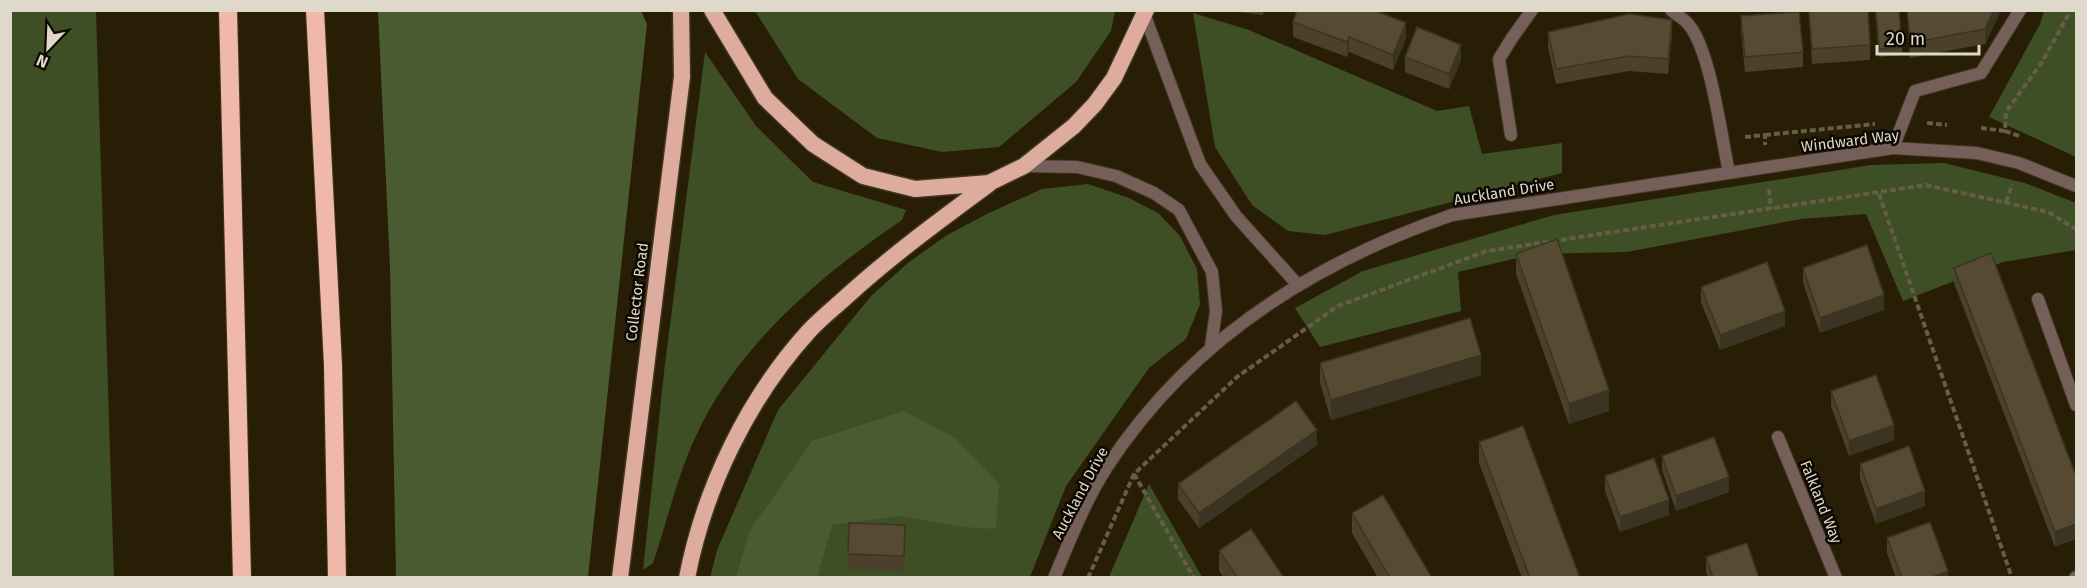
<svg xmlns="http://www.w3.org/2000/svg" width="2087" height="588" font-family="'Fira Sans',sans-serif">
<style>
.green{fill:#3e4e25}
.forest{fill:#4b5b31}
.lines{fill:none;stroke-linecap:round;stroke-linejoin:round}
.service-casing{stroke:#423822;stroke-width:14}
.minor-casing{stroke:#423822;stroke-width:14}
.tertiary-casing{stroke:#423822;stroke-width:14}
.trunk-casing{stroke:#423822;stroke-width:19}
.motorway-casing{stroke:#423822;stroke-width:20}
.path{stroke:#665d48;stroke-width:4;stroke-dasharray:6 3;stroke-linecap:butt}
.service{stroke:#755f59;stroke-width:12}
.minor{stroke:#755f59;stroke-width:12}
.tertiary{stroke:#755f59;stroke-width:12}
.trunk{stroke:#deac9e;stroke-width:16}
.motorway{stroke:#efb8a9;stroke-width:18}
.wall{fill:#4a402b}
.shaded-wall{fill:#3c3423}
.building{fill:#564b32;stroke:#3c3423;stroke-width:1.5}
.labels{text-anchor:middle;stroke-width:5;stroke-linejoin:round;paint-order:stroke}
.street-label{font-size:15px;fill:#dfd9cb;stroke:#0d0902}
</style>
<rect width="100%" height="100%" fill="#281e06"/>
<path class="green" d="M10,11H96L114,577H11Z
M755,11H1115L1111,31L1076,82L999,147L942,152L877,138L798,79Z
M2044,11H2076V157L1989,117L2040,24Z
M1193,13L1249,30L1437,111L1469,106L1482,154L1562,143V173L1325,235L1288,231L1252,205L1215,147Z
M705,52L756,126L813,182L906,210L902,220C820,276 737,345 695,438C677,477 667,522 653,563L643,570L664,372Z
M1944,163L2025,183L2076,203V250L2003,262L1903,301L1866,214L1801,219L1627,252L1535,254L1458,272L1461,311L1320,347L1295,308L1363,271L1554,215L1871,165Z
M1088,184L1129,198L1158,213L1180,236L1197,269L1200,304L1186,339L1149,368L1066,486L1030,577L710,578L717,550L778,410L871,296L909,262L947,235L989,213L1042,189Z
M1149,484L1202,577H1109Z"/>
<path class="forest" d="M378,11H641L647,24L588,577H396L390,267Z
M904,411L955,438L999,484L996,529L963,527L900,516L832,525L817,577H736L749,532L812,441Z"/>
<g class="lines">
<defs>
<path id="service" d="M1511,135L1499,59L1512,38"/>
<path id="minor" d="M1671,10C1676,15 1685,19 1689,25C1711,52 1721,136 1729,172
M1512,38L1532,10
M1893,148L1915,91L1981,73L2020,10
M2038,299L2076,405
M1778,437L1836,578
M2075,578L2076,577"/>
<path id="tertiary" d="M1145,16L1200,164L1236,216L1297,284
M1024,166L1077,167L1116,176L1154,193L1179,210L1212,272L1216,311L1211,346
M1054,578C1070,540 1085,501 1107,467C1189,341 1312,263 1452,215L1893,148L1977,153L2019,163L2076,186"/>
<path id="trunk" d="M712,10L765,98L813,144L863,176L915,189L989,183L1024,166L1074,126L1095,104L1114,78L1146,10
M620,578L682,77L681,10
M687,578C704,489 748,398 809,331C820,319 834,308 846,297C891,256 940,220 989,184"/>
<path id="motorway" d="M228,10L242,578
M315,10L333,365L337,578"/>
</defs>
<use href="#service" class="service-casing"/>
<use href="#minor" class="minor-casing"/>
<use href="#tertiary" class="tertiary-casing"/>
<use href="#trunk" class="trunk-casing"/>
<use href="#motorway" class="motorway-casing"/>
<path class="path" d="M1927,123L1947,125
M1981,128L2005,131
M1765,135L1875,124
M2019,136L2005,131L2006,112L2042,62L2071,10
M1745,137L1765,135V145
M1769,189L1771,209
M1879,194L2012,578
M2006,202L2012,184
M1134,474L1194,578
M1088,578L1134,474L1237,377L1338,306L1487,251L1926,185L2048,212L2076,229"/>
<use href="#service" class="service"/>
<use href="#minor" class="minor"/>
<use href="#tertiary" class="tertiary"/>
<use href="#trunk" class="trunk"/>
<use href="#motorway" class="motorway"/>
</g>
<path class="wall" d="M1222,10H1264L1263,15Z
M1875,10L1902,47V55L1879,57Z
M1907,10H2001L1985,44L1910,58Z
M1809,12L1870,45V60L1812,64Z
M1741,16L1803,52V67L1745,72L1741,31Z
M1293,22L1406,38L1393,70L1349,52L1347,57L1293,37Z
M1548,32L1672,35L1668,74L1629,71L1556,84L1548,47Z
M1405,57L1461,60L1449,89L1405,72Z
M1516,254L1609,411L1569,424L1516,274Z
M1803,268L1884,310L1820,333L1803,283Z
M1954,268L2076,476L2055,547L1954,283Z
M1701,287L1785,326L1720,350L1701,302Z
M1320,363L1481,375L1331,420L1320,383Z
M1831,391L1894,440L1849,456L1831,406Z
M1479,442L1580,578H1522L1479,463Z
M1317,445L1199,528L1178,499V484Z
M1662,456L1729,492L1676,511L1662,470Z
M1860,464L1925,506L1876,524L1860,479Z
M1605,476L1669,515L1620,532L1605,491Z
M1352,513L1432,578H1378L1352,533Z
M849,523L905,525L904,571L848,569Z
M1887,538L1948,578H1896L1887,553Z
M1219,551L1284,578H1224L1219,571Z
M1706,557L1759,578H1708L1706,572Z"/>
<path class="shaded-wall" d="M1994,10H2001L1985,44V29Z
M1672,20V35L1668,74V59Z
M1406,23V38L1393,70V55Z
M1349,37V52L1347,57V42Z
M1461,45V60L1449,89V74Z
M1884,295V310L1820,333V318Z
M1785,311V326L1720,350V335Z
M1481,355V375L1331,420V400Z
M1609,390V411L1569,424V404Z
M1894,425V440L1849,456V441Z
M1317,430V445L1199,528V513Z
M1729,477V492L1676,511V496Z
M1925,491V506L1876,524V509Z
M1669,500V515L1620,532V517Z
M2076,524V539L2055,547V532Z
M1948,571V578H1930Z"/>
<path class="building" d="M1297,10H1374L1406,23L1393,55L1349,37L1347,42L1293,22Z
M1831,10H1868L1870,45L1812,49L1809,12Z
M1876,10H1899L1902,47L1879,49Z
M1907,10H1994L1985,29L1910,43Z
M1799,12L1803,52L1745,57L1741,16Z
M1629,14L1672,20L1668,59L1629,56L1556,69L1548,32Z
M1417,27L1461,45L1449,74L1405,57Z
M1557,239L1609,390L1569,404L1516,254Z
M1867,245L1884,295L1820,318L1803,268Z
M1991,253L2076,476V524L2055,532L1954,268Z
M1767,262L1785,311L1720,335L1701,287Z
M1470,318L1481,355L1331,400L1320,363Z
M1876,375L1894,425L1849,441L1831,391Z
M1296,401L1317,430L1199,513L1178,484Z
M1523,426L1580,578H1530L1479,442Z
M1714,437L1729,477L1676,496L1662,456Z
M1909,446L1925,491L1876,509L1860,464Z
M1654,458L1669,500L1620,517L1605,476Z
M1383,495L1432,578H1390L1352,513Z
M1930,522L1948,571L1930,578H1902L1887,538Z
M849,523L905,525L904,556L848,554Z
M1251,529L1284,578H1238L1219,551Z
M1747,543L1759,578H1713L1706,557Z"/>
<g class="labels">
<g class="street-label">
<text transform="translate(1850 141) rotate(-7)" y="5">Windward Way</text>
<text transform="translate(1504 192) rotate(-9)" y="5">Auckland Drive</text>
<text transform="translate(637 292) rotate(-83)" y="5">Collector Road</text>
<text transform="translate(1080 493) rotate(-62)" y="5">Auckland Drive</text>
<text transform="translate(1821 502) rotate(68)" y="5">Falkland Way</text>
</g>
</g>
<rect width="2087" height="588" fill="none" stroke="#dfd9cb" stroke-width="24"/>
<g transform="translate(48 48) rotate(203)" stroke="#0d0902" stroke-width="4.5" paint-order="stroke">
<path d="M0-4.5L10 22L0 15L-10 22Z" fill="#dfd9cb"/>
<text y="-9" font-size="16" font-weight="bold" text-anchor="middle" fill="#dfd9cb">N</text>
</g>
<path d="M1877 45v9h102v-9" fill="none" stroke="#dfd9cb" stroke-width="3"/>
<text x="1886" y="45" font-size="18" fill="#dfd9cb" stroke="#0d0902" stroke-width="4.5" paint-order="stroke">20 m</text>
</svg>
